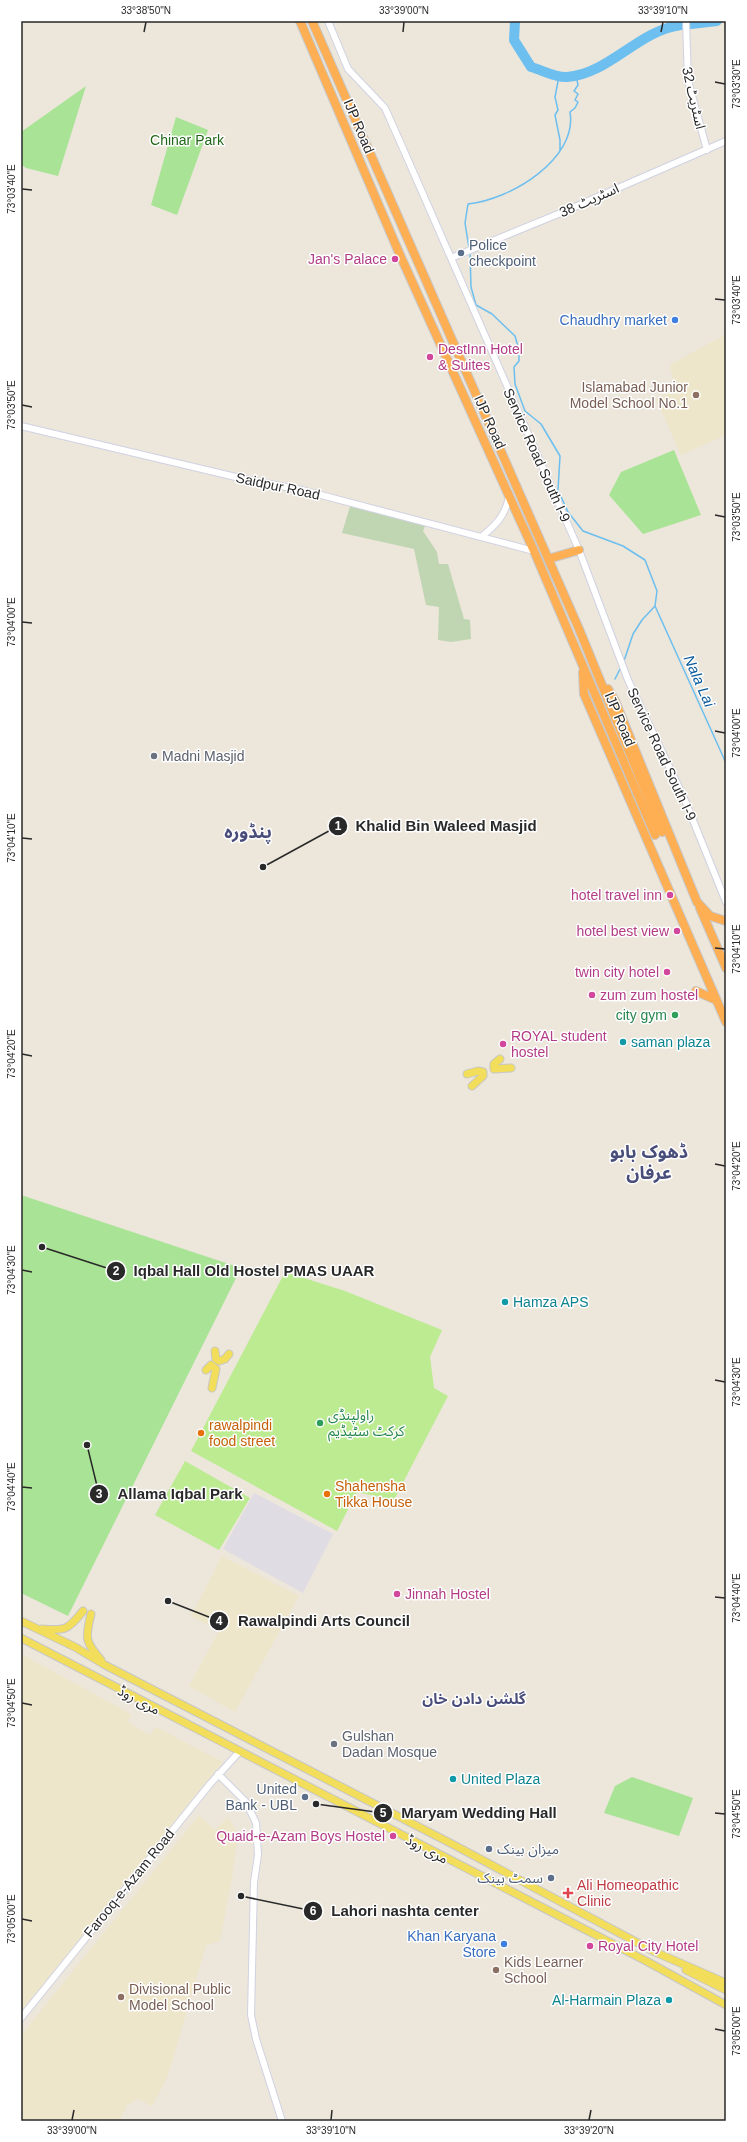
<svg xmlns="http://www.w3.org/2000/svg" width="747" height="2142" font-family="Arial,'Noto Sans Arabic',sans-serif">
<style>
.industrial{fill:#dfdce4}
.education{fill:#eee6ca}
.green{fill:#a9e396}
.cemetery{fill:#c0d6b2}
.pitch{fill:#bceb92}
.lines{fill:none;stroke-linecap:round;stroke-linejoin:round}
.stream{stroke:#6cbfef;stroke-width:1.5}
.river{stroke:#6cbfef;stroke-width:10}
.secondary-casing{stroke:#d0d2e2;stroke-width:8}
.primary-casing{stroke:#c7c7c7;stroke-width:9}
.highway-casing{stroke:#c7c7c7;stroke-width:10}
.secondary{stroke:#fff;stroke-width:6}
.primary{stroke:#f2de5a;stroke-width:7}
.highway{stroke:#ffaf53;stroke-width:8}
.ticks{fill:none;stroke:#292929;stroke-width:1.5}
.service-dot{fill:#5c6f8a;stroke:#fff;stroke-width:1.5}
.hotel-dot{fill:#d1479c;stroke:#fff;stroke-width:1.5}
.shop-dot{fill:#3f7fe0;stroke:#fff;stroke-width:1.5}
.education-dot{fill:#8d6e63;stroke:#fff;stroke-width:1.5}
.worship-dot{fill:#6b7280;stroke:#fff;stroke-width:1.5}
.leisure-dot{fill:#2e9e5b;stroke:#fff;stroke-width:1.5}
.culture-dot{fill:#0f9aa8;stroke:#fff;stroke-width:1.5}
.food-dot{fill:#e8710a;stroke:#fff;stroke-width:1.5}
.health-dot{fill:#e0444e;stroke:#fff;stroke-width:1.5}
.labels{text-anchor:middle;stroke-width:3;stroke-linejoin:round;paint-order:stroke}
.street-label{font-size:14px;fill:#292929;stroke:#fff}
.park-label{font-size:14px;fill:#216719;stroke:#fff}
.service-label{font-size:14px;fill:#4e5e75;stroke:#fff;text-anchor:start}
.hotel-label{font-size:14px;fill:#b23c85;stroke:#fff;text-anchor:end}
.shop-label{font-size:14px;fill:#366cbe;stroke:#fff;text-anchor:end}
.education-label{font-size:14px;fill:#785e54;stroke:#fff;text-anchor:start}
.worship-label{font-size:14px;fill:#5b616d;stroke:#fff;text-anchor:start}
.leisure-label{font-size:14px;fill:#27864d;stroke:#fff;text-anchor:end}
.culture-label{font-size:14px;fill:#0d838f;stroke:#fff;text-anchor:start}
.food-label{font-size:14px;fill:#c56008;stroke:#fff;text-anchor:start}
.health-label{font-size:14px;fill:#be3a42;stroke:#fff;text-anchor:start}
.water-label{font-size:15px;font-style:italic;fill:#0c5b9b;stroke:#fff}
.neighbourhood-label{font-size:15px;font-weight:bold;fill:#494d7a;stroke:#fff}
.district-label{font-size:18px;font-weight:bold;fill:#494d7a;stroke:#fff}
.leader{fill:none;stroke:#292929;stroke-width:1.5}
.callout-dot{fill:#292929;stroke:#fff;stroke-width:1.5}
.mark-label{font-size:12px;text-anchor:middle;font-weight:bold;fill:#fff}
.callout-label{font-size:15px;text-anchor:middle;font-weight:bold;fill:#292929;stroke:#fff;stroke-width:3;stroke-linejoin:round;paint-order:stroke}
.neatline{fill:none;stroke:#292929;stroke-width:1.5}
.ticks-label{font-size:10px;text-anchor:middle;fill:#292929}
</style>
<rect width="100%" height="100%" fill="#ece6db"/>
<path class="industrial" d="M254,1493L333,1534L303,1593L223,1549Z"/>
<path class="education" d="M726,334V435L681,455L656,399L675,391L670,365Z
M222,1556L299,1596L235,1712L189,1686L219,1631L191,1616Z
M21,1654L131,1714L128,1722L150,1735L156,1727L223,1762L21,2013Z
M199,1815L215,1830L228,1817L238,1834L232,1878L220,1941L206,1945L168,2076L152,2106L137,2099L127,2106L119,2121H21V2035Z"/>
<path class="green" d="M86,86L58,176L26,168L21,164V132Z
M176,117L208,130L177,215L151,205Z
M674,450L701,515L643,534L609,495L621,472Z
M21,1195L241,1268L68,1616L21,1593Z
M632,1777L693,1798L679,1836L604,1813L615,1786Z"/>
<path class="cemetery" d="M351,503L427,521L423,531L437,552L439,564H448L464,619L470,620L471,639L451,642L438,640L439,607L426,605L414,549L342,533Z"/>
<path class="pitch" d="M285,1272L345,1291L442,1330L430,1357L434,1388L448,1396L394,1500L357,1492L337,1531L191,1451Z
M185,1461L250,1498L219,1550L155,1515Z"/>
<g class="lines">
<path class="stream" d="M559,76L555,97L558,110L555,115L560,140V151
M469,248L465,223L468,204C510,200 578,159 570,112L575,108L578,102L575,100L578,94L574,91L578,85L576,75
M470,253L471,287L476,305L492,314L515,336L519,350V361L514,367L515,384L525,411L541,424L560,456L558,490L568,512L583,531L623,546L645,560L657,591L655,606L726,763
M624,661L633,634L642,620L655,606
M615,679L621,667"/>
<path class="river" d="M515,21L514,40L531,67C542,70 556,78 567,77C609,74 639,30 681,25
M691,24L717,21"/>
<defs>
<path id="secondary" d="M328,21L348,69L385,108L401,144L579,550L628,680L684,798L726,902
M686,21L688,81L707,150
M451,258L563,212L726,141
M21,426L240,478L302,490L534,551
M481,537C496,525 505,516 509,497
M218,1774L246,1802L256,1823L258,1855L254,1882L251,2015L256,2039L282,2121
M21,2018L210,1784L240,1751"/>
<path id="primary" d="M500,1059L494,1064V1069L511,1068
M467,1074L478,1071L483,1072V1076L472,1086
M215,1351L216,1359L219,1361L225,1359L229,1354
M206,1370L211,1365L216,1369L212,1388
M91,1614C85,1638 85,1642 101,1660
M21,1621L75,1647L105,1665L454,1845L655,1952L726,1983
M42,1629C65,1631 68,1630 83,1611
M21,1638L648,1962L726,2005
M686,1970L726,1990"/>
<path id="highway" d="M300,21L400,255L534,551L655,835
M312,21L579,629L662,832
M548,559L579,550
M583,672L584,694L726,1022
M608,689L615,701L697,902L710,916L726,921
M700,908L726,968
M696,991L716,1000"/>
</defs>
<use href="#secondary" class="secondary-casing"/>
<use href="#primary" class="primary-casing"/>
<use href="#highway" class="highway-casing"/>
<use href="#secondary" class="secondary"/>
<use href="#primary" class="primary"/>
<use href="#highway" class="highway"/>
</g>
<path class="ticks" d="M144,32L146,22M403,32L404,22M661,32L663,22M715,82L725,84M22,189L32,190M715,299L725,300M22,405L32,407M715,515L725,517M22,622L32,623M715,731L725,733M22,838L32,839M715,948L725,949M22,1054L32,1056M715,1164L725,1166M22,1270L32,1272M715,1380L725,1382M22,1487L32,1488M715,1597L725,1598M22,1703L32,1705M715,1813L725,1814M22,1919L32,1921M715,2029L725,2031M72,2120L74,2110M331,2120L332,2110M589,2120L591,2110"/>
<g class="service-dot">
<circle cx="461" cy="253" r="4"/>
<circle cx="305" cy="1797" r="4"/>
<circle cx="489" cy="1849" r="4"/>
<circle cx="551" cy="1878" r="4"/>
</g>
<g class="hotel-dot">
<circle cx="395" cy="259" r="4"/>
<circle cx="430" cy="357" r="4"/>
<circle cx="670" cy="895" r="4"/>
<circle cx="677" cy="931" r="4"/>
<circle cx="667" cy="972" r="4"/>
<circle cx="592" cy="995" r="4"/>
<circle cx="503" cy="1044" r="4"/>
<circle cx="397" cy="1594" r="4"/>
<circle cx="393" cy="1836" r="4"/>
<circle cx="590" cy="1946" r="4"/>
</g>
<g class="shop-dot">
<circle cx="675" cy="320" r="4"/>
<circle cx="504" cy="1944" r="4"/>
</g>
<g class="education-dot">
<circle cx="696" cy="395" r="4"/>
<circle cx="496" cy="1970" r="4"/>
<circle cx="121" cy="1997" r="4"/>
</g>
<g class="worship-dot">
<circle cx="154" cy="756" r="4"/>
<circle cx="334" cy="1744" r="4"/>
</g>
<g class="leisure-dot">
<circle cx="675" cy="1015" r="4"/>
<circle cx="320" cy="1423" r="4"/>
</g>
<g class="culture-dot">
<circle cx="623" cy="1042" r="4"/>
<circle cx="505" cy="1302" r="4"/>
<circle cx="453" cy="1779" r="4"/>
<circle cx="669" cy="2000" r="4"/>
</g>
<g class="food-dot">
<circle cx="201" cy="1433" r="4"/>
<circle cx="327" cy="1494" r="4"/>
</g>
<path class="health-dot" d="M566 1887h4v4h4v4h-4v4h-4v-4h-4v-4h4z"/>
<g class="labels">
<g class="street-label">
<text transform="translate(694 98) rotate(77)" y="5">اسٹریٹ 32</text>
<text transform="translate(359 126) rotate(67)" y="5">IJP Road</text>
<text transform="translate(589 200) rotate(-24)" y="5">اسٹریٹ 38</text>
<text transform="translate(490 422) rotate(66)" y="5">IJP Road</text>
<text transform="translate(537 455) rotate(66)" y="5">Service Road South I-9</text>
<text transform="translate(278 486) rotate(12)" y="5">Saidpur Road</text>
<text transform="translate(620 719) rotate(67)" y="5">IJP Road</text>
<text transform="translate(662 754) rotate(65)" y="5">Service Road South I-9</text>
<text transform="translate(139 1700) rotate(28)" y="5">مری روڈ</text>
<text transform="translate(427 1849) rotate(28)" y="5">مری روڈ</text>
<text transform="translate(129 1883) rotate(-51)" y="5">Farooq-e-Azam Road</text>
</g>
<g class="park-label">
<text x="187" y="145">Chinar Park</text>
</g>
<g class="service-label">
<text x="469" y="250">Police<tspan x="469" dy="16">checkpoint</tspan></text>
<text x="297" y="1794" text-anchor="end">United<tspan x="297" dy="16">Bank - UBL</tspan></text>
<text x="497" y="1854">میزان بینک</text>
<text x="543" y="1883" text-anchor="end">سمٹ بینک</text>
</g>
<g class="hotel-label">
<text x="387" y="264">Jan's Palace</text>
<text x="438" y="354" text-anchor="start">DestInn Hotel<tspan x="438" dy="16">&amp; Suites</tspan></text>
<text x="662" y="900">hotel travel inn</text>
<text x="669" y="936">hotel best view</text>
<text x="659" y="977">twin city hotel</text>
<text x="600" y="1000" text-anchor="start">zum zum hostel</text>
<text x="511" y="1041" text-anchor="start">ROYAL student<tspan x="511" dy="16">hostel</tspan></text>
<text x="405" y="1599" text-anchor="start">Jinnah Hostel</text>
<text x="385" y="1841">Quaid-e-Azam Boys Hostel</text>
<text x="598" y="1951" text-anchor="start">Royal City Hotel</text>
</g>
<g class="shop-label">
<text x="667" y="325">Chaudhry market</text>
<text x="496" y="1941">Khan Karyana<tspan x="496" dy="16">Store</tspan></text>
</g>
<g class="education-label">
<text x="688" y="392" text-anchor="end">Islamabad Junior<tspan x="688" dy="16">Model School No.1</tspan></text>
<text x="504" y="1967">Kids Learner<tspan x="504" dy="16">School</tspan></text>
<text x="129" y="1994">Divisional Public<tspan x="129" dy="16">Model School</tspan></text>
</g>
<g class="worship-label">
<text x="162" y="761">Madni Masjid</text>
<text x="342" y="1741">Gulshan<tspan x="342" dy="16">Dadan Mosque</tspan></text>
</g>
<g class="leisure-label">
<text x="667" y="1020">city gym</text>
<text x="328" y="1420" text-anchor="start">راولپنڈی<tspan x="328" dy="16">کرکٹ سٹیڈیم</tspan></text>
</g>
<g class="culture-label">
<text x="631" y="1047">saman plaza</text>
<text x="513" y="1307">Hamza APS</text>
<text x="461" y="1784">United Plaza</text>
<text x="661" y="2005" text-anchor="end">Al-Harmain Plaza</text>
</g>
<g class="food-label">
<text x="209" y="1430">rawalpindi<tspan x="209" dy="16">food street</tspan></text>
<text x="335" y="1491">Shahensha<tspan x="335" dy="16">Tikka House</tspan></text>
</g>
<g class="health-label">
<text x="577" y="1890">Ali Homeopathic<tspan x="577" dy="16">Clinic</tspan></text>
</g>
<g class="water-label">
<text transform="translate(699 681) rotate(66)" y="5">Nala Lai</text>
</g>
<g class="neighbourhood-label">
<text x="474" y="1704">گلشن دادن خان</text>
</g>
<g class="district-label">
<text x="248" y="838">پنڈورہ</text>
<text x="649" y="1158">ڈھوک بابو<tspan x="649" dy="21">عرفان</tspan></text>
</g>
</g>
<path class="leader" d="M263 867L338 826M42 1247L116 1271M87 1445L99 1494M168 1601L219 1621M316 1804L383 1813M241 1896L313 1911"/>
<g class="callout-dot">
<circle cx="263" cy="867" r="4"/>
<circle cx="42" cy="1247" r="4"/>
<circle cx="87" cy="1445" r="4"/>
<circle cx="168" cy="1601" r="4"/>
<circle cx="316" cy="1804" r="4"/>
<circle cx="241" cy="1896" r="4"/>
<circle cx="338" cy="826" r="10"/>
<circle cx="116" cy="1271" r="10"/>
<circle cx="99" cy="1494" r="10"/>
<circle cx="219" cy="1621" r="10"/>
<circle cx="383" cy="1813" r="10"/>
<circle cx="313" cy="1911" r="10"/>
</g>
<g class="mark-label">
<text x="338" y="830">1</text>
<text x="116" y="1275">2</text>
<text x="99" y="1498">3</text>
<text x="219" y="1625">4</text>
<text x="383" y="1817">5</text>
<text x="313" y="1915">6</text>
</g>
<g class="callout-label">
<text x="446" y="831">Khalid Bin Waleed Masjid</text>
<text x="254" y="1276">Iqbal Hall Old Hostel PMAS UAAR</text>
<text x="180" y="1499">Allama Iqbal Park</text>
<text x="324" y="1626">Rawalpindi Arts Council</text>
<text x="479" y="1818">Maryam Wedding Hall</text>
<text x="405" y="1916">Lahori nashta center</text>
</g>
<rect width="747" height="2142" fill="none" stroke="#ffffff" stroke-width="44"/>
<rect x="22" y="22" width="703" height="2098" class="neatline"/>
<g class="ticks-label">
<text x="146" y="14">33°38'50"N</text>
<text x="404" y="14">33°39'00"N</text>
<text x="663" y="14">33°39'10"N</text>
<text transform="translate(736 84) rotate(-90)" y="4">73°03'30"E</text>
<text transform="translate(11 189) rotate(-90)" y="4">73°03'40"E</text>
<text transform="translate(736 300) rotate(-90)" y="4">73°03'40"E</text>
<text transform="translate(11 405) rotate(-90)" y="4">73°03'50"E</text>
<text transform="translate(736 517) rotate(-90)" y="4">73°03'50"E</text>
<text transform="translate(11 622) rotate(-90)" y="4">73°04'00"E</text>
<text transform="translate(736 733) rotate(-90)" y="4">73°04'00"E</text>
<text transform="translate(11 838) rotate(-90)" y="4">73°04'10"E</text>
<text transform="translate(736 949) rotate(-90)" y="4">73°04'10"E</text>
<text transform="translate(11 1054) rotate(-90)" y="4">73°04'20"E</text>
<text transform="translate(736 1166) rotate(-90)" y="4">73°04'20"E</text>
<text transform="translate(11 1270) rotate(-90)" y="4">73°04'30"E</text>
<text transform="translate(736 1382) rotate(-90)" y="4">73°04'30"E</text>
<text transform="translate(11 1487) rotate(-90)" y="4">73°04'40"E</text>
<text transform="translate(736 1598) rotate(-90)" y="4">73°04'40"E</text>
<text transform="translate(11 1703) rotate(-90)" y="4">73°04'50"E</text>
<text transform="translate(736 1814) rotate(-90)" y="4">73°04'50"E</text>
<text transform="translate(11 1919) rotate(-90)" y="4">73°05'00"E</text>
<text transform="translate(736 2031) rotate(-90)" y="4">73°05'00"E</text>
<text x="72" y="2134">33°39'00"N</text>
<text x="331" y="2134">33°39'10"N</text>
<text x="589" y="2134">33°39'20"N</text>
</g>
</svg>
